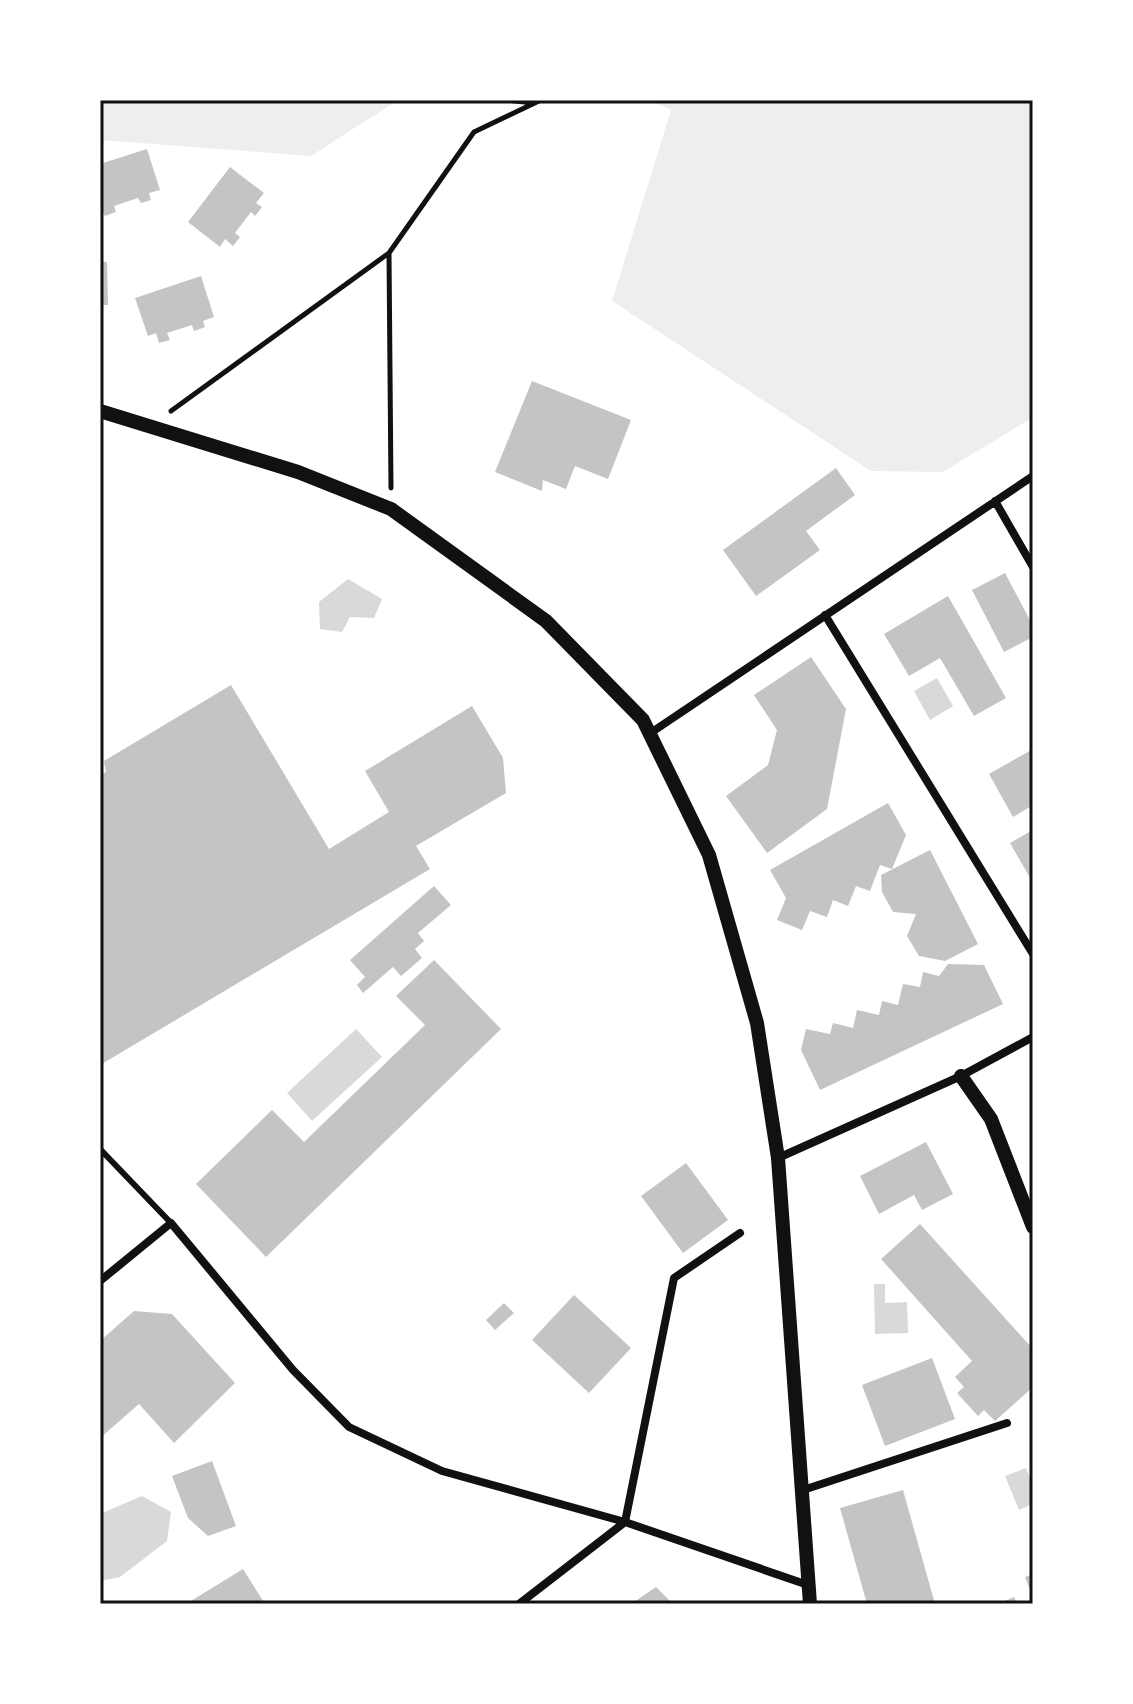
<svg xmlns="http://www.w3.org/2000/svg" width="1133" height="1704" font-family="Jost,sans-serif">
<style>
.green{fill:#eee}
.water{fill:#d9d9d9}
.building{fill:#c4c4c4}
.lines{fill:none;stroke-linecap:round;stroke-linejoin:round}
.path{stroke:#111;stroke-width:5}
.service{stroke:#111;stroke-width:6}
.minor{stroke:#111;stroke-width:8}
.tertiary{stroke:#111;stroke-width:14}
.neatline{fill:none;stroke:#111;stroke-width:3}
</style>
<rect width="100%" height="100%" fill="#fff"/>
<path class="green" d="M100,100H398L311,156L100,140Z
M648,100H1033V417L943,472L871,471L612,301L671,110Z"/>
<path class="water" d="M348,579L382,599L374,618L350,617L342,632L320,629L319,602Z
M937,678L953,706L930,720L914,691Z
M356,1029L382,1057L312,1121L287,1093Z
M874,1284H885V1303L907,1302L908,1333L875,1334Z
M1026,1468L1033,1485V1504L1019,1510L1005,1476Z
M142,1496L171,1512L167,1541L120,1577L100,1581V1514Z"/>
<path class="building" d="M147,149L160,190L149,193L151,200L141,203L138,198L114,206L116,212L105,216L100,207V164Z
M230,167L264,193L256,203L262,207L255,216L251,212L235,233L240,237L233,246L225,239L220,247L188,222Z
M100,262H107L108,305H100Z
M201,276L214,317L203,321L205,327L194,331L192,325L167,333L170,340L159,343L156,333L148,336L135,298Z
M532,381L631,420L608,479L575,466L566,489L543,480L542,491L495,472Z
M836,468L855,495L806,531L820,550L756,596L723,550Z
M1005,573L1033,626V637L1004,652L972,590Z
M948,596L1006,698L974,716L940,658L909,676L884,634Z
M811,657L846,709L827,809L767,853L726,796L768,765L777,730L754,695Z
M231,685L329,849L389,812L365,771L472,706L503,758L506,793L416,846L430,869L100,1065V776L106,772L104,761Z
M1033,749V805L1013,817L989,774Z
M888,803L906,835L892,869L880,865L870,891L856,886L848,906L833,900L827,917L810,911L802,930L777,920L786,898L770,870Z
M1033,830V883L1010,843Z
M930,850L978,944L945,961L919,956L907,936L916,914L893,912L882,892L881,875Z
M434,886L451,905L418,933L424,941L415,949L422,958L401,976L393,967L363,993L357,985L365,977L350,960Z
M434,960L501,1029L266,1257L196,1184L272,1110L304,1142L425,1025L396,996Z
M948,964L984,965L1003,1004L820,1090L801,1050L806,1029L830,1034L833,1023L853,1028L857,1010L879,1015L882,1001L898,1005L903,984L920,987L923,972L939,976Z
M926,1142L953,1194L922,1210L914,1195L879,1214L860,1176Z
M686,1163L728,1220L683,1253L641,1196Z
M920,1224L1033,1349V1387L995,1421L984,1410L978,1416L957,1393L964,1387L955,1377L972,1361L881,1259Z
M574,1295L631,1348L589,1393L532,1340Z
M504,1303L514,1313L495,1330L486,1320Z
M134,1311L172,1314L235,1383L174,1443L139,1404L100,1438V1341Z
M932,1358L955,1419L885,1446L862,1385Z
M212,1461L236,1526L208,1536L188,1518L172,1476Z
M903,1490L935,1604H867L840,1508Z
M243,1569L265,1604H186Z
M1033,1574V1598L1025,1577Z
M656,1587L673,1604H631Z
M1014,1597L1017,1604H998Z"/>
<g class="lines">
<path class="path" d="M506,100L534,103
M389,254L391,488
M171,411L389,253L474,132L541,100"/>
<path class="service" d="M100,1149L171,1223"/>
<path class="minor" d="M995,501L1033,567
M825,615L1033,954
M649,734L1033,476
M778,1158L961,1076L1033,1037
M100,1281L171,1223L293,1370L349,1427L442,1471L625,1522L808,1585
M800,1491L1007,1423
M519,1604L625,1522L674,1278L740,1233"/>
<path class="tertiary" d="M100,411L298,472L391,509L546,621L643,720L709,855L757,1023L778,1158L810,1604
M961,1076L991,1119L1033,1227"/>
</g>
<rect width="1133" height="1704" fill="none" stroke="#ffffff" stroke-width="204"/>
<rect x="102" y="102" width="929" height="1500" class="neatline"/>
</svg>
